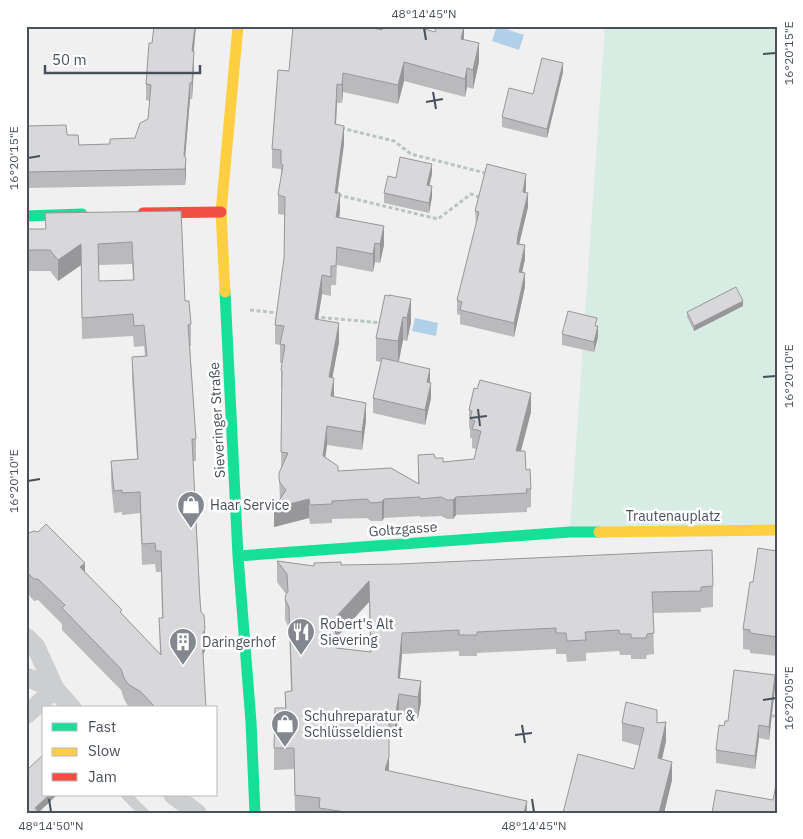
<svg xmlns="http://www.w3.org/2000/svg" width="803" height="839" font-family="'IBM Plex Sans',sans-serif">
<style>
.green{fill:#d7ede4}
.water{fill:#b0d0e7}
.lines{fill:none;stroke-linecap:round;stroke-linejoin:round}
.path{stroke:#bac4c3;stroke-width:3;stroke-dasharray:4 2.5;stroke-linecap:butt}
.lane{stroke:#ccced0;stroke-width:10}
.street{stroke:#ccced0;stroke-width:19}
.fast{stroke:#16e098;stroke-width:11}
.slow{stroke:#ffcf43;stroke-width:11}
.jam{stroke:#f24e42;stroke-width:11}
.wall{fill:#bababc;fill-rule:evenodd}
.shaded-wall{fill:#979799}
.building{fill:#d8d8db;stroke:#979799;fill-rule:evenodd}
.ticks{fill:none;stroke:#494f5b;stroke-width:2}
.labels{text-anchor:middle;stroke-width:5;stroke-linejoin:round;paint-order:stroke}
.street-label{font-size:14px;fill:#494f5b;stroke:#fff}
.poi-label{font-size:14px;fill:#494f5b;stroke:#fff;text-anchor:start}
.neatline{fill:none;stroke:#494f5b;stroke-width:2}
.ticks-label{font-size:12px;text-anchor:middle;fill:#494f5b}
</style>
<rect width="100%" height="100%" fill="#f0f0f0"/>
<path class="green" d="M605,26H777V530L570,532Z"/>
<path class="water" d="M497,26L524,35L519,50L492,41Z
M415,318L438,323L436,336L412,331Z"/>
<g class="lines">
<path class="path" d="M341,128L394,141L411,154L489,174
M338,195L438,219L471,194L482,198
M250,310L279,313
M315,317L383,323
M772,716H777"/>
<path class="lane" d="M126,795L144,813"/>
<path class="street" d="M26,637L36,647L55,689L72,708
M26,677L55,689
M26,715L55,689
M173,795L197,813"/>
<path class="fast" d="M26,216L82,214
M225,292L238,556L251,722L255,813
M238,556L570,532H599"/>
<path class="slow" d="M225,292L221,212L238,26
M599,532L777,530"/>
<path class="jam" d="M143,213L221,212"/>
</g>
<path class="wall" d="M154,26H196L194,51V67L192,99H190L185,157L186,175L185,185L26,188V130L67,135L79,145L110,144L135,138L148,119L150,101L146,100V84L152,43Z
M382,30L464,40L479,62L473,89L467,87L465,97L404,81L398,104L343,92L342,103H337L336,124L344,144L337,193L340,212L339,217L384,245L380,263L375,262L373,272L337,265L336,285H331V296L322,294L318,319L339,342L332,378L334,397L366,421L362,450L327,445L325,457L338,471L418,483V455L435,458L443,462L474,459L476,449L472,448V438H470V429L469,428V410L531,412L521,451L531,489V507L527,508V512L456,515L453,519H447L441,516L420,517V516L384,518L382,521H371L367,518L332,519V523L310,524L309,518L274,527L280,499L279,478L281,470L282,389L281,388V370L282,363H280V345L275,344V325L284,258L285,215L278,214V195L281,177V169L272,168V149L289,71Z
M563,72L547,138L502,127V117Z
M432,174L429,186L432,197L429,213L384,203V193L396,178Z
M526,188V192L528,207L519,244L525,259L522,273L525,287L514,337L460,324V315L457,314V300L476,225L475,211Z
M181,211L185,301L191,324V346H190L196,439V461H193L201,612L205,651L203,654L206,708H131L128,706L124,699L121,690L62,630V624L38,600L34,601L27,593L26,534L85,572L122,615L160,654L159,618H162L161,572H156L155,564L142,565L140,513L122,515V512L114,513L111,482V461L137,459L132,378V357L145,356L144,346L134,347L133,336L82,339L81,265L58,281L50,271H26V229H45ZM132,264L133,280L99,281V265Z
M385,295L411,322L407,341L403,340L399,362L430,383L431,398L425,425L373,413V398L381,362L376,361V338Z
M743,306L694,331L687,317V312Z
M597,326L598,337L594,352L562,345V334Z
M777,551V656L750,653V650L743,649V629L753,582Z
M277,561L314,566L341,565L713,586V607L701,608V612L653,613L654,654L647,655L646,659H631V655H620L619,651L586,653V661L567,662L566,654H556V649L477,653V656H459V651L402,654L400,678L421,681V702L418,718L399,715L395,739L389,738V771L527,813H295L294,769L274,770V748L285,708V692H291L289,628L285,620V599L286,594L277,582ZM369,602L370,652L336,648V638Z
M775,688L769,740L759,738L755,769L716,763V750L724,726L728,721Z
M622,723H657L666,741L662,759L672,780L664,813H563L634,769L640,746L622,741Z"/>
<path class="shaded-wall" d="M195,26H196L192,67V51Z
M464,26V45L461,39Z
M479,43V62L473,89V70Z
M194,51V67L192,99V83Z
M404,62V81L398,104V85Z
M563,63V72L547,138V129Z
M467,68V87L465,97V79Z
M343,73V92L342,103V85Z
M190,83V99L184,171V155Z
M337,84V103L335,143V124Z
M344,126V144L335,211V193Z
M186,159V175L185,185V169Z
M432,164V174L427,196V185Z
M526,174V188L523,205V192Z
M432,186V197L429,213V203Z
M340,193V212L336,235V217Z
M528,193V207L518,249L517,244L518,235Z
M384,226V245L380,263V244Z
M375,243V262L373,272V254Z
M81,244V265L58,281V260Z
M525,245V259L519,286V272Z
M525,273V287L514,337V323Z
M322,275V294L315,338V319Z
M411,299V322L407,341V318Z
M743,301V306L694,331V326Z
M403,317V340L398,364V341Z
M339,323V342L329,396V377Z
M598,326V337L594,352V342Z
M430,369V384L427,382Z
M334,378V397L331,396Z
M431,383V398L425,425V410Z
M531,393V412L516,469V451Z
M366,403V421L362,450V432Z
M327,426V445L323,474V456Z
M456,497V515L453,519V500Z
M309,499V518L274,527V508Z
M384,499V518L382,521V502Z
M85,563V584L80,567Z
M369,581V602L335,639V618Z
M205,629V651L202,656V635Z
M402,633V654L398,699V678Z
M775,675V688L769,740V727Z
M421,681V702L418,718V697Z
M399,694V715L395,739V718Z
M666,722V741L658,776V758Z
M759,725V738L755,769V756Z
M389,757V778L385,770Z
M672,762V780L664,813H659Z
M49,795H57L38,813L35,808Z
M527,801V813H524Z"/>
<path class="building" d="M154,26H195L192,51H194L192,83H190L184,155L186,159L185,169L26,172V130H28V126L66,125L67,135H78L79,145L110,144V139L135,138L140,123L148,119L151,85L146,84L149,43H152Z
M293,26H363L382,30L383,26H414L435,32L436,26H464L461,39L479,43L473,70L467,68L465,79L404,62L398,85L343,73L342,85L337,84L335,124L344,126L335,193H340L336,217L384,226L380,244L375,243L373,254L337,247L336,266H331V277L322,275L315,319L339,323L329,377L334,378L331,396L366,403L362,432L327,426L323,456L338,466V471L391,468L419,484L418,455L434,454L435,458H443V462L474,459L481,431L472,429L475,421L470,419L472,411L469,410L474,388L477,389L480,380L531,393L516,451H525L526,470L530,469L531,489H526L527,493L456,497L453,500H447L441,497L420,499V497L384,499L382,502L371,503L367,499L332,501V504L310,505L309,499L274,508L286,490L280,483L279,478V473L288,453L281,452L282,370H281L285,345L280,344L284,326L275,325L284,258L285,197L278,195L283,165L281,164V150L272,149L278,70L289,71Z
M542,58L563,63L547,129L502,117L509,88L533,94Z
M400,157L432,164L427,185L432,186L429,203L384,193L388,176L396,178Z
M487,164L526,174L523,192L528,193L518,235L517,244L525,245L519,272L525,273L514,323L460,310L462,302L457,300L479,212L475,211Z
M181,211L185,301H189L191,324L188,325L196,439H192L200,601L201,612L204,615L205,629L202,635L206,708H156L141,692L128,684L124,678L121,669L62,608L65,605L38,579H34L27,572L26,534L34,531L38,532L46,524L85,563L80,567L122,610L120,612L161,655L159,618H163L161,551H156L155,543L142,544L140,492L122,493V490L114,491L111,461L138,459L132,357L147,356L144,325L134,326L133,314L82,318L81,244L58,260L50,250H26V229H46L45,213ZM132,242L134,280L99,281L98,244Z
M736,287L743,301L694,326L687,312Z
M385,295L389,296V295L411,299L407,318L403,317L398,341L376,338Z
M568,311L597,318L595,326H598L594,342L562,334Z
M382,358L430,369L427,382L431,383L425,410L373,398Z
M758,548L777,551V637L750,633V630L743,629L750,582H753Z
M712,550L713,586L701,587V591L652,592L654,633L647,634L646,638H631V634H620L619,630L585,632L586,640L567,641L566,633H556V628L477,632V635H459V630L402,633L398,678L421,681L418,697L399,694L395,718L389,717V757L385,770L527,801L524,813H352L319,808L320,798L295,795L294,748H274L275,708H286L285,692L292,691L289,607L285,599L286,594L288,592L287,574L277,561L314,566V563L341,562V565L399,564ZM369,581L371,652L336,648L335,618Z
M734,670L775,675L769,727L759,725L755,756L716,750L719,725L724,726L725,721H728Z
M626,702L657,710V723L666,722L658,758L672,762L659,813H563L578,754L634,769L644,728L622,723Z
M44,754V795H49L35,808L39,813H26V771Z
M776,785H777V813H712L716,790L773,800Z"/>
<path class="ticks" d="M424,28L426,40M763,54L776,53M433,92L436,109M426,102L443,99M28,158L40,156M763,377L776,376M478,409L480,426M470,418L487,416M28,481L40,479M763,700L776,698M522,725L525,743M515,735L532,733M49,799L51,812M532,799L534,812"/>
<defs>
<symbol id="shop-pin" viewBox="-11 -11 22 30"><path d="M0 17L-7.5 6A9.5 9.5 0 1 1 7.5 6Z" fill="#83878f" stroke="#fff"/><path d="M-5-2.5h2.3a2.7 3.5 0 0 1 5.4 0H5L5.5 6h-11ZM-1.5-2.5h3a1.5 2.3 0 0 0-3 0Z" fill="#fff"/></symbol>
<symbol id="restaurant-pin" viewBox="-11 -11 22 30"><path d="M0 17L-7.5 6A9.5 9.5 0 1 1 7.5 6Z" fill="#83878f" stroke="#fff"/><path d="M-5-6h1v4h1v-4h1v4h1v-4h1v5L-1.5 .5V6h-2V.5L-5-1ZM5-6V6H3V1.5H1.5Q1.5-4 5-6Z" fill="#fff"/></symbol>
<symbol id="building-pin" viewBox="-11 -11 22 30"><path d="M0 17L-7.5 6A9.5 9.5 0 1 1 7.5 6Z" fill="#83878f" stroke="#fff"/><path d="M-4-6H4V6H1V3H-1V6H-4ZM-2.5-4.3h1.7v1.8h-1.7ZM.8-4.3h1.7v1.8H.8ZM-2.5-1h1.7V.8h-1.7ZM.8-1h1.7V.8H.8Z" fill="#fff"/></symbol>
</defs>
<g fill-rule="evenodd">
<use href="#shop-pin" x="175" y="489" width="32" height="43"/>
<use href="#restaurant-pin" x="285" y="616" width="32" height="43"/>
<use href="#building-pin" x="167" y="626" width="32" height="43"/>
<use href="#shop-pin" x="269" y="708" width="32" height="43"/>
</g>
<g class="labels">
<g class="street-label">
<text transform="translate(217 420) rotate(-93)" y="5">Sieveringer Straße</text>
<text x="673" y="521">Trautenauplatz</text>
<text transform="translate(403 529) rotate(-4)" y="5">Goltzgasse</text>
</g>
<g class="poi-label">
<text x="210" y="510">Haar Service</text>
<text x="320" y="629">Robert's Alt<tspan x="320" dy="16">Sievering</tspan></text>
<text x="202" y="647">Daringerhof</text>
<text x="304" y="721">Schuhreparatur &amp;<tspan x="304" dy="16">Schlüsseldienst</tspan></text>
</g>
</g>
<rect width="803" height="839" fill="none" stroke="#ffffff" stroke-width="55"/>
<rect x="42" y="706" width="175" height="90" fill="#ffffff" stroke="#b6b9bd"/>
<rect x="52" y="723" width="25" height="8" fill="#16e098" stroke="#b6b9bd"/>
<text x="88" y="732" font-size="15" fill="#494f5b">Fast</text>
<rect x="52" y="748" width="25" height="8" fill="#ffcf43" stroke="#b6b9bd"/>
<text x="88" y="756" font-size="15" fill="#494f5b">Slow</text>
<rect x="52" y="773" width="25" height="8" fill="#f24e42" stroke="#b6b9bd"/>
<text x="88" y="782" font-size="15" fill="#494f5b">Jam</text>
<path d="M45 65v8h155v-8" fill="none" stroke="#494f5b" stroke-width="2.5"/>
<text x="52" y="65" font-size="15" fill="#494f5b" stroke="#ffffff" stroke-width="4" paint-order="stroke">50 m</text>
<rect x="28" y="28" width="748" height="784" class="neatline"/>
<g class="ticks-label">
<text x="424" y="18">48°14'45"N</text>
<text transform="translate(789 53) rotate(-90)" y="4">16°20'15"E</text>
<text transform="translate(14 158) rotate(-90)" y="4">16°20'15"E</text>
<text transform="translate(789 376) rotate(-90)" y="4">16°20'10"E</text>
<text transform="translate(14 481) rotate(-90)" y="4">16°20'10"E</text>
<text transform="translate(789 698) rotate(-90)" y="4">16°20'05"E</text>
<text x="51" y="830">48°14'50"N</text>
<text x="534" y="830">48°14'45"N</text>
</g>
</svg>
